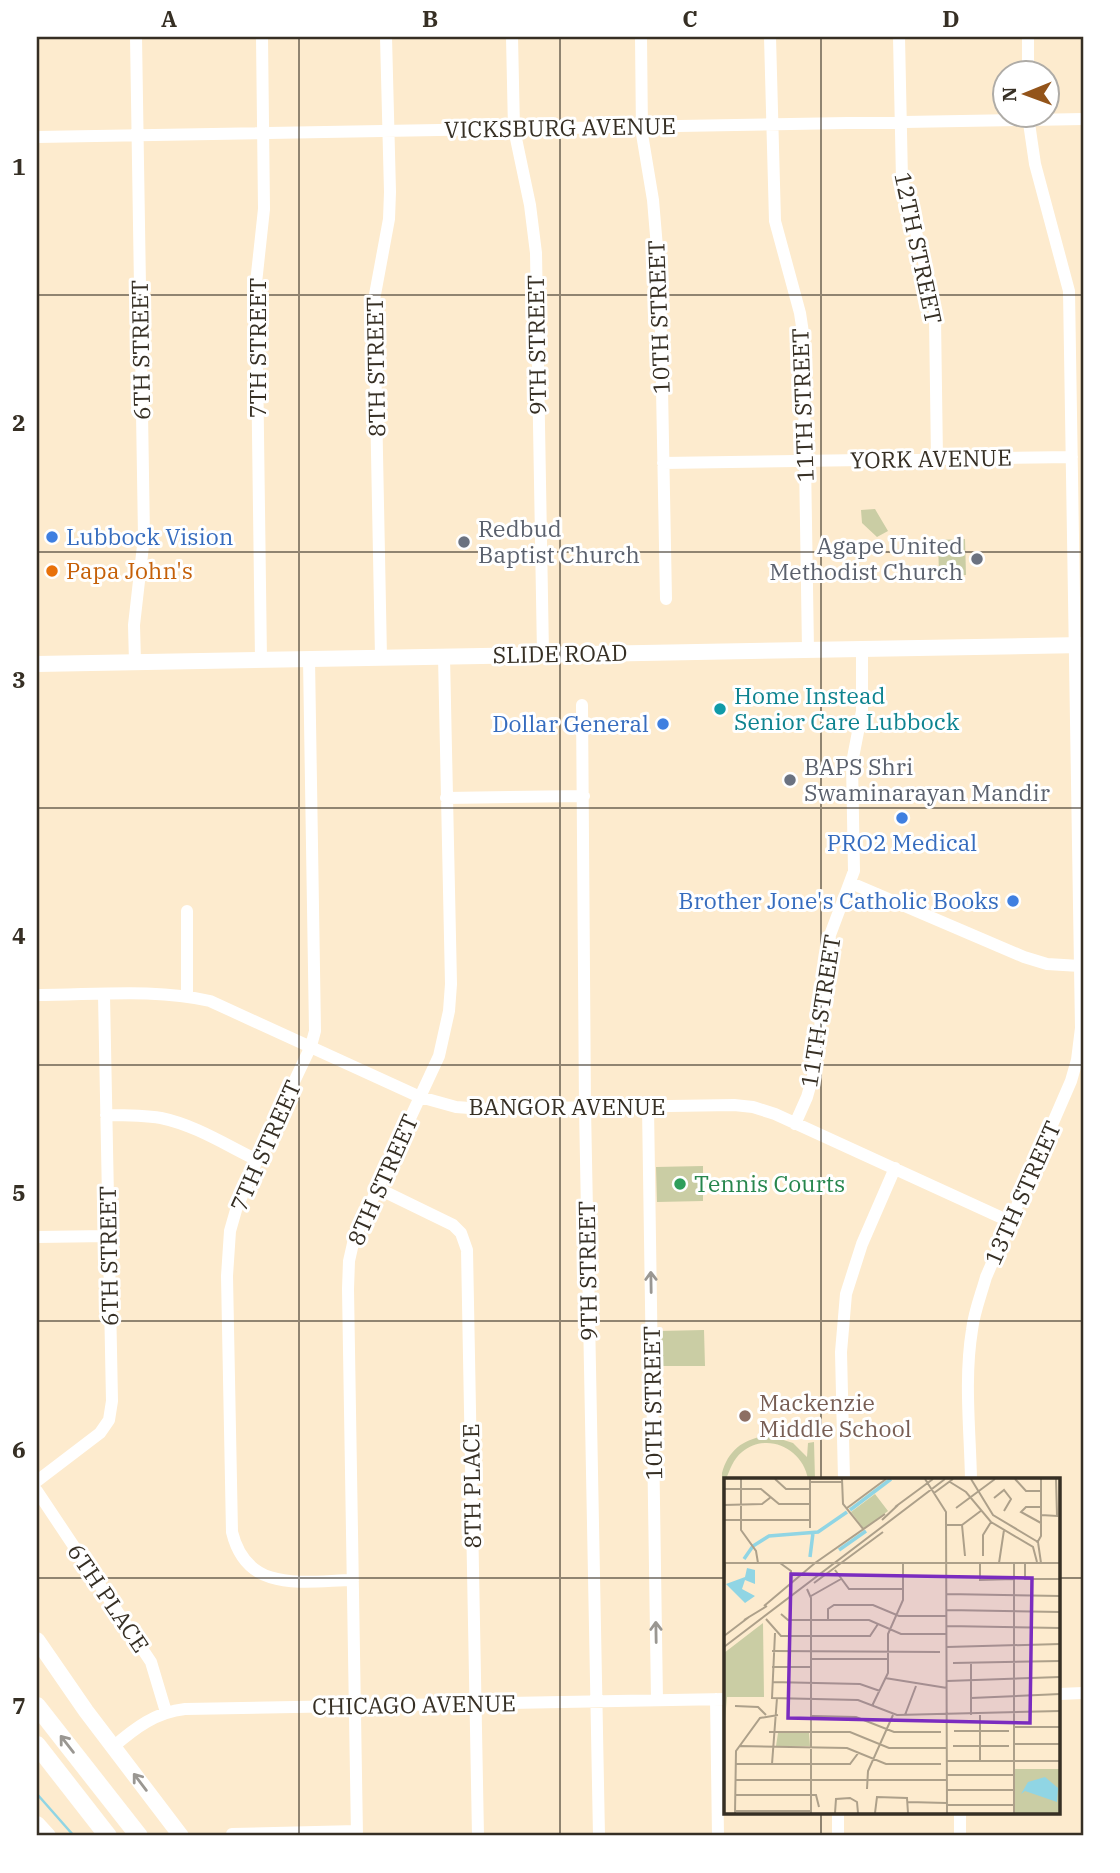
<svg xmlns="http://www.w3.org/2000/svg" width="1120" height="1873" font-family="'IBM Plex Serif',serif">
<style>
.green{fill:#cacda4}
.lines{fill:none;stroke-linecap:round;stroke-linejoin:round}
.stream{stroke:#90d5e4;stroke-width:2.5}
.minor{stroke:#fff;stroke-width:12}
.major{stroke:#fff;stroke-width:16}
.highway{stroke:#fff;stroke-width:18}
.oneway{stroke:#9a9792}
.grid{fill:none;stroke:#362f24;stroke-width:2;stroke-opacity:0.55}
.shop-dot{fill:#3f7fe0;stroke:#fff;stroke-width:2.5}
.worship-dot{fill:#6b7280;stroke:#fff;stroke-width:2.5}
.food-dot{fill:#e8710a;stroke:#fff;stroke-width:2.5}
.culture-dot{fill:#0f9aa8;stroke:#fff;stroke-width:2.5}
.leisure-dot{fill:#2e9e5b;stroke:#fff;stroke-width:2.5}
.education-dot{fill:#8d6e63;stroke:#fff;stroke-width:2.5}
.labels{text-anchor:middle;stroke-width:6;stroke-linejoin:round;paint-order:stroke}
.street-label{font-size:23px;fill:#362f24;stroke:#fff}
.worship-label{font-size:23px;fill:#5b616d;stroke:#fff;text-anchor:start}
.shop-label{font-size:23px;fill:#366cbe;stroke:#fff;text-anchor:end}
.food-label{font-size:23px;fill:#c56008;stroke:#fff;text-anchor:start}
.culture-label{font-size:23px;fill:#0d838f;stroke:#fff;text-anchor:start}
.leisure-label{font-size:23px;fill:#27864d;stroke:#fff;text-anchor:start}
.education-label{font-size:23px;fill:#785e54;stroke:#fff;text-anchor:start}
.inset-river{fill:none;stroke:#90d5e4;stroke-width:3.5}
.inset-road{fill:none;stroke:#ada08a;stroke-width:2}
.view{fill:#7b2cbf;fill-opacity:0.15;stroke:#7b2cbf;stroke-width:3.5}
.inset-edge{fill:none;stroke:#362f24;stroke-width:3.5}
.neatline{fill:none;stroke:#362f24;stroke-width:2.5}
.grid-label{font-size:23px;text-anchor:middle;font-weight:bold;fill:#362f24}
</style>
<rect width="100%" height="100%" fill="#fdebce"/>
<path class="green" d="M875,509L888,531L877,537L862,523L861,510Z
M965,539L966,575H939L938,540Z
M703,1166V1201L657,1202L656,1167Z
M704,1330L705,1366H658V1331Z
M771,1436L793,1443L807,1457L808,1443L814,1442L815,1479H808C803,1449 768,1431 742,1452C733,1459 730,1470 726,1479V1631L723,1616L722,1473C728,1449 747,1436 771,1436Z"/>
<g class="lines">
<path class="stream" d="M37,1794L74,1836"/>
<path class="minor" d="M512,37L514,129L530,205L536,253L543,654
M641,37L642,134L653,200L660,283L666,599
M770,37L775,221L800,313L803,333L808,650
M899,37L902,180L934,299L935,318L937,459
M1028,37V74
M37,137L1083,119
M663,463L1072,457
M381,657L374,300L389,219L390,192L386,37
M309,659L315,1031L311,1046L257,1160L236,1210L230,1231L227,1276L232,1532C247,1594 303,1581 353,1580
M261,660L256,283L264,209L262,37
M135,662L134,625L144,537L136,37
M582,705L585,1108L599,1836
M446,798L584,796
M851,883L1024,957L1047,964L1080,966
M37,995C94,995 155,988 210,1001L420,1097L456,1107L483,1109L734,1105L753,1107L775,1114L1011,1222
M187,996V911
M648,1107L657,1700
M106,1115C124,1115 143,1115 161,1118C195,1125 226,1145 257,1160
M795,1124L807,1097L816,1065L830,935L854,871L852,763L862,711V649
M377,1188L453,1225L461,1233L467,1250L478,1836
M37,1237L108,1236
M844,1479L841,1352L846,1294L862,1244L895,1168
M971,1479C970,1430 964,1379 972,1330C974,1312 981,1295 986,1277L1071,1081L1077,1060L1081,1028L1069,291L1035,164L1028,116
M37,1481L100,1433L109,1420L112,1401L104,995
M37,1491L151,1662L166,1712
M1059,1694L1083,1693
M716,1699L718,1836
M113,1747C135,1728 156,1712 185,1709L726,1699
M838,1812V1836
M960,1812V1836
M232,1834L357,1831
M357,1836L348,1289L349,1261L354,1239L439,1056L449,1011L451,984L444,656"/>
<path class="major" d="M37,664L1083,645
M37,1640L86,1711L181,1836
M37,1824L48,1836"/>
<path class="highway" d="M37,1706L139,1836
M37,1745L108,1836"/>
</g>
<defs><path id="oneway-shaft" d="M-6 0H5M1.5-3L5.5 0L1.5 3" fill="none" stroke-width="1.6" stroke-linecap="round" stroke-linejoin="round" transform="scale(1.75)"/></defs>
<g class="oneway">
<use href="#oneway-shaft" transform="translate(651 1282) rotate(-91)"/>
<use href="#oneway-shaft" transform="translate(656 1632) rotate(-91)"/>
<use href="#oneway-shaft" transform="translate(67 1744) rotate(-128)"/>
<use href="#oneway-shaft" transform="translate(140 1782) rotate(-127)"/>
</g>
<path class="grid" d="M299,37V1836M560,37V1836M821,37V1479M37,295H1083M37,552H1083M37,808H1083M37,1065H1083M37,1321H1083M37,1578H726M1059,1578H1083M821,1812V1836"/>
<g class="shop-dot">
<circle cx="52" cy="537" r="7"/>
<circle cx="663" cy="724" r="7"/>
<circle cx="902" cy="818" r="7"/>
<circle cx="1013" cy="901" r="7"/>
</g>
<g class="worship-dot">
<circle cx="464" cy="542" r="7"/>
<circle cx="977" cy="559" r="7"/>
<circle cx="790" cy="780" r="7"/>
</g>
<circle class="food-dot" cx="52" cy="571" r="7"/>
<circle class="culture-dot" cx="720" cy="709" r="7"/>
<circle class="leisure-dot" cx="680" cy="1184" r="7"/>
<circle class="education-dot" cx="745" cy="1416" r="7"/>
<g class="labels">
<g class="street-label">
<text transform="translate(560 128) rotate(-1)" y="8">VICKSBURG AVENUE</text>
<text transform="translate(918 248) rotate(78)" y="8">12TH STREET</text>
<text transform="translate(659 317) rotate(-92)" y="8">10TH STREET</text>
<text transform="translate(537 345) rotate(-91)" y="8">9TH STREET</text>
<text transform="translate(258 348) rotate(-90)" y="8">7TH STREET</text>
<text transform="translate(141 350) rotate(-91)" y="8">6TH STREET</text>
<text transform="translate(376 367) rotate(-91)" y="8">8TH STREET</text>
<text transform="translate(803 405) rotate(-92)" y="8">11TH STREET</text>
<text transform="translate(931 459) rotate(-1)" y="8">YORK AVENUE</text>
<text transform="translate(560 654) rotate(-1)" y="8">SLIDE ROAD</text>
<text transform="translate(821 1011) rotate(-81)" y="8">11TH STREET</text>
<text x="567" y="1115">BANGOR AVENUE</text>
<text transform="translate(266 1146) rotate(-66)" y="8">7TH STREET</text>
<text transform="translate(383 1180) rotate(-66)" y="8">8TH STREET</text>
<text transform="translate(1023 1193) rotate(-66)" y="8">13TH STREET</text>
<text transform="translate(109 1256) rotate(-91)" y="8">6TH STREET</text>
<text transform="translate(588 1271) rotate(-91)" y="8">9TH STREET</text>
<text transform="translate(653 1403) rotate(-91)" y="8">10TH STREET</text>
<text transform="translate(472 1486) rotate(-91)" y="8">8TH PLACE</text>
<text transform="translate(108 1598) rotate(56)" y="8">6TH PLACE</text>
<text transform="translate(414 1705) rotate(-1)" y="8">CHICAGO AVENUE</text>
</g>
<g class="worship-label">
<text x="478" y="537">Redbud<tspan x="478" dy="26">Baptist Church</tspan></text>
<text x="963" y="554" text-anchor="end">Agape United<tspan x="963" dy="26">Methodist Church</tspan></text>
<text x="804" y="775">BAPS Shri<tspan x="804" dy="26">Swaminarayan Mandir</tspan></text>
</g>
<g class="shop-label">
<text x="66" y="545" text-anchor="start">Lubbock Vision</text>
<text x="649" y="732">Dollar General</text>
<text x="902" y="851" text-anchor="middle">PRO2 Medical</text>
<text x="999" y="909">Brother Jone's Catholic Books</text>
</g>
<g class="food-label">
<text x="66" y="579">Papa John's</text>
</g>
<g class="culture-label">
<text x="734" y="704">Home Instead<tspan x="734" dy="26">Senior Care Lubbock</tspan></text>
</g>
<g class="leisure-label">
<text x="694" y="1192">Tennis Courts</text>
</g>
<g class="education-label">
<text x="759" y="1411">Mackenzie<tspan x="759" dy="26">Middle School</tspan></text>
</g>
</g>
<g transform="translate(724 1478)">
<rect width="336" height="336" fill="#fdebce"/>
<path d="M151,16L164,33L140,51L127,34ZM39,145L40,219H3L0,253V175ZM54,255H85L86,268H52ZM291,291H336V335H291Z" fill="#cacda4"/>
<path d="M23,90L31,92V106L21,102L18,111L31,118L21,125L2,106L21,99ZM321,299L334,310L333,324L301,313L297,316L304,304Z" fill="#90d5e4"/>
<path class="inset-river" d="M126,32L167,1M115,72L142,53M86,79L89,55M20,81L29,68L45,58L94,54L123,34"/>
<path class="inset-road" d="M17,1V52L32,73L34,85M51,1L62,11H86M118,1L119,26L140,52M201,1L222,34L223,335M247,1L269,37L314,64L317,85M291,1L302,13H317M86,4H118M226,4L242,14L267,44L309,69L313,84M0,11H37L55,26H86M210,15L229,1M270,20L280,12L287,21L280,33M0,27L38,26L47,19M171,29L209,1M317,29H302L297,34L317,45M123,30L162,1M232,30L271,1M317,37L333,38L332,1M0,42H86M158,42L174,27M222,47H238L258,32M238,47L241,78M86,50V1M313,65L317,58V1M259,78V57L267,44M0,85H336M56,85L67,93V105M256,85V102L290,101M275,85L280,52M290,85V335M301,85V101H336M111,92L125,111H180M90,105L159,54M0,106L1,85M83,111L87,120V335M222,116L336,118M87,118L117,101M40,128L91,85L161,36M223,132L336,134M57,136L64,142H145L177,156H222M42,141L57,158H146L154,146M20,142L43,128M104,142V131L110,127H149L175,138H222M223,148L336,150M51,155L48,220L134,222L173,237L336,233M0,158L25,139M0,169L221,1M223,169L336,166M48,173L216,174M87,181H164M229,185L336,183M48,189H87M161,200L223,210M223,203L336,199M48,204L136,206L156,213M247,220L336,216M11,228L34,229L42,237M148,228L164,195V156L179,122V86M181,237L192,208M247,237V185M88,238L132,239L170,254H217M290,249H336M230,253H285M45,254H126L165,270H223M290,266H336M15,268L123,270L162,286H217M229,268H285M256,282V237M223,283H336M11,286H126L135,274M48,286L53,220M223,297H290M11,302H223M143,311L144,293L169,237M223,312H290M12,317H92L95,329M184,324L223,325M223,327H290M11,333H87M11,335L12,273L36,240L54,237M111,335L112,321L126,320L133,324L134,335M151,335L153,319L183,320L184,335"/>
<path class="view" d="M67,96L308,100L306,245L64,240Z"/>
<rect width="336" height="336" class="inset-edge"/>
</g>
<rect width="1120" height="1873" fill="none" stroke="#ffffff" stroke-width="77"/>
<g transform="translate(1026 94) rotate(269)"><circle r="33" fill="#ffffff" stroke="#afaca7" stroke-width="2"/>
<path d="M0-5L12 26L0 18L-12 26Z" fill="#93541a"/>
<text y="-10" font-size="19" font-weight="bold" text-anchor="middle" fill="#362f24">N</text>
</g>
<rect x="38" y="38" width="1044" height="1796" class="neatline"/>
<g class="grid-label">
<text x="169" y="27">A</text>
<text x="430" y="27">B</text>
<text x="690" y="27">C</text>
<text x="951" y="27">D</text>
<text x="19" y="175">1</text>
<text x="19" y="431">2</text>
<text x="19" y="688">3</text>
<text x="19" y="944">4</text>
<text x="19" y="1201">5</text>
<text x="19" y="1458">6</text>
<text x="19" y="1714">7</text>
</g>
</svg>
